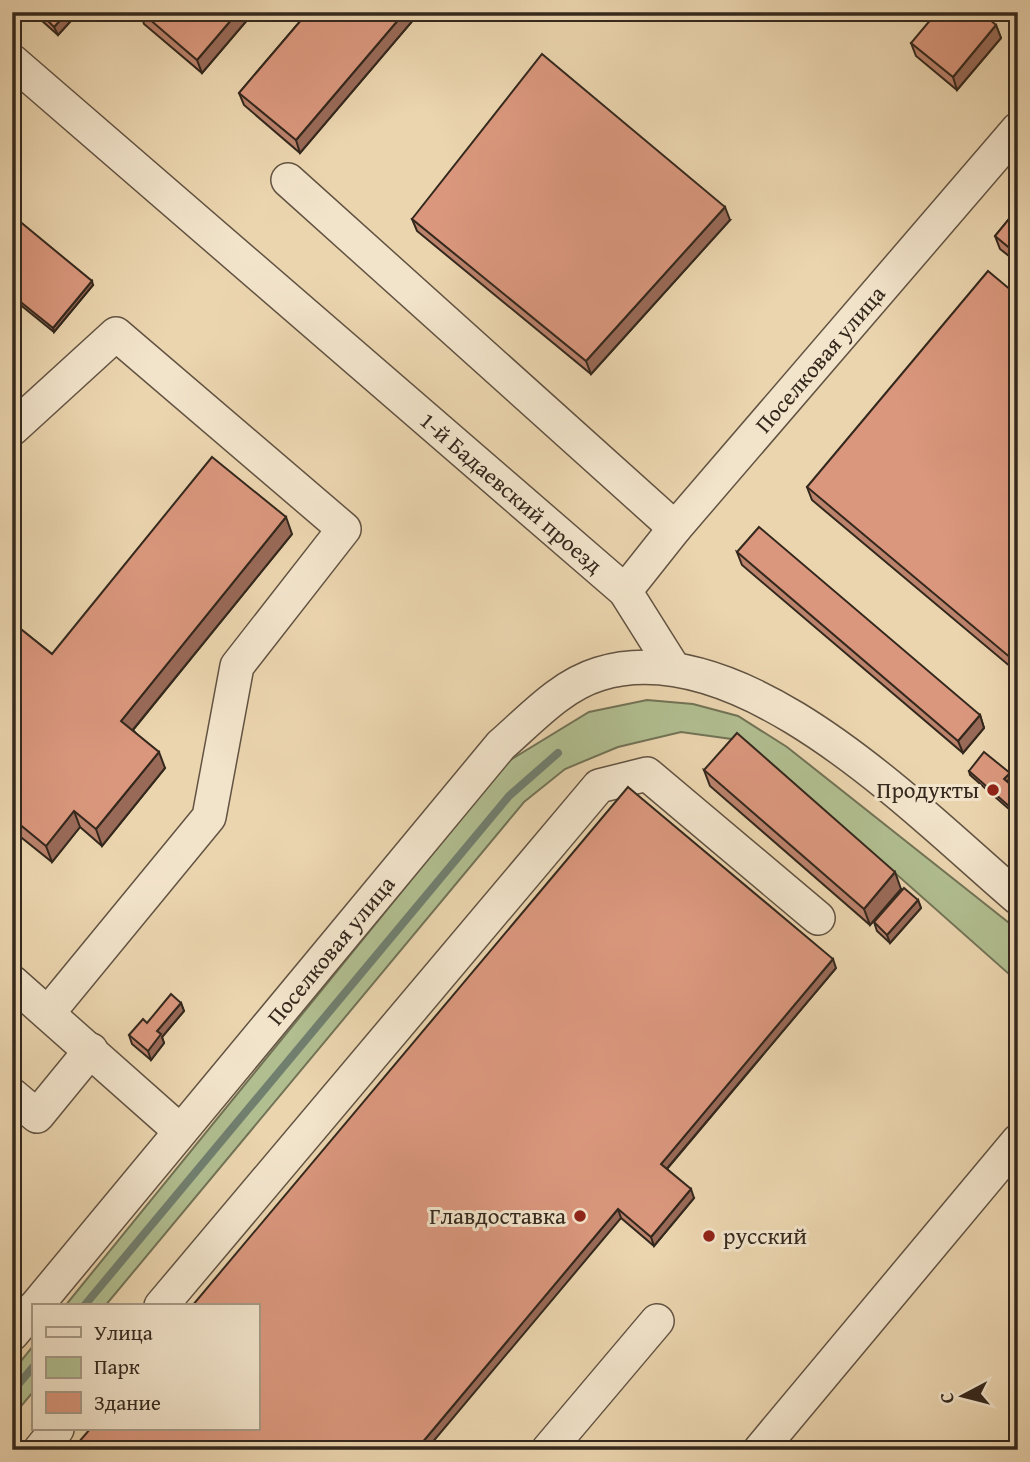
<svg xmlns="http://www.w3.org/2000/svg" width="1030" height="1462" font-family="'Gentium Book Plus',serif">
<style>
.green{fill:#b1be90;stroke:#727356;stroke-width:2}
.lines{fill:none;stroke-linecap:round;stroke-linejoin:round}
.stream{stroke:#717f6f;stroke-width:8}
.minor-casing{stroke:#625342;stroke-width:36}
.minor{stroke:#f2e4cb;stroke-width:33}
.wall{fill:#bb826c;stroke:#34281d;stroke-width:2}
.shaded-wall{fill:#996a58;stroke:#34281d;stroke-width:2}
.building{fill:#da977d;stroke:#34281d;stroke-width:2}
.poi-dot{fill:#8f2418;stroke:#f2e4cb;stroke-width:2.5}
.labels{text-anchor:middle;stroke-width:6;stroke-linejoin:round;paint-order:stroke}
.street-label{font-size:23px;fill:#34281d;stroke:#f2e4cb}
.poi-label{font-size:23px;fill:#34281d;stroke:#f2e4cb;text-anchor:end}
</style>
<rect width="100%" height="100%" fill="#ebd5af"/>
<filter id="stains"><feTurbulence type="fractalNoise" baseFrequency=".00286" numOctaves="4"/><feColorMatrix values="0 0 0 0 .2 0 0 0 0 .09 0 0 0 0 .02 0 0 0 .5 -.17"/></filter>
<radialGradient id="worn" r=".72"><stop offset=".6" stop-color="#630" stop-opacity="0"/><stop offset="1" stop-color="#630" stop-opacity=".3"/></radialGradient>
<path class="green" d="M647,700L693,704L738,716L787,747L1018,930V982L746,741L681,732L618,747L565,769L524,802L105,1306H65L507,762L589,712Z
M33,1346V1392L12,1417V1372Z"/>
<g class="lines">
<path class="stream" d="M84,1306L509,796L558,753
M12,1392L33,1367"/>
<defs>
<g id="minor">
<path id="s1" d="M12,61L625,591L674,669"/>
<path d="M288,180L675,528"/>
<path d="M12,429L116,334L344,529L237,666L209,817L48,1013"/>
<path id="s2" d="M625,591L675,528L1018,129"/>
<path d="M12,982L179,1130"/>
<path d="M12,1095L37,1116L91,1050"/>
<path id="s3" d="M36,1306L501,745C531,719 560,686 599,674C743,630 918,813 1018,898"/>
<path d="M161,1306L599,786L647,774L818,918"/>
<path d="M12,1334L33,1309"/>
<path d="M40,1450L57,1429"/>
<path d="M548,1450L657,1321"/>
<path d="M760,1450L1018,1141"/>
</g>
</defs>
<use href="#minor" class="minor-casing"/>
<use href="#minor" class="minor"/>
</g>
<path class="wall" d="M32,12H79L58,35Z
M140,12H254L202,73L144,24Z
M308,12H420L300,153L244,105L239,93Z
M996,25L1001,38L957,90L916,56L911,43Z
M1018,208V263L1000,249L995,236Z
M12,215L93,285L54,332L12,298Z
M412,219L730,220L591,374L417,231Z
M1018,296V673L812,500L807,487Z
M292,534L133,730L165,768L102,846L80,827L52,862L12,830V622L52,654Z
M737,552L980,715L984,728L963,753L742,565Z
M704,770L901,889L870,925L710,786Z
M969,771L1010,773L1011,777L1007,782L1018,791V817L970,775Z
M918,900L921,908L890,943L877,931L874,922Z
M836,968L667,1169L694,1198L654,1246L621,1218L72,1450Z
M181,1003L184,1011L162,1037L164,1043L151,1060L132,1044L129,1035L147,1023Z"/>
<path class="shaded-wall" d="M68,12H79L58,35L54,27Z
M238,12H254L202,73L197,60Z
M405,12H420L300,153L296,140Z
M996,25L1001,38L957,90L953,77Z
M725,207L730,220L591,374L586,361Z
M92,281L93,285L54,332L53,328Z
M286,517L292,534L127,737L121,721Z
M980,715L984,728L963,753L958,741Z
M159,752L165,768L102,846L96,829Z
M1010,773L1011,777L1006,783L1004,779Z
M74,811L80,827L52,862L46,846Z
M895,872L901,889L870,925L864,909Z
M918,900L921,908L890,943L887,935Z
M833,959L836,968L664,1172L661,1164Z
M181,1003L184,1011L162,1037L164,1043L151,1060L148,1051L157,1031Z
M691,1189L694,1198L654,1246L651,1237Z
M618,1209L621,1218L426,1450H416Z"/>
<path class="building" d="M39,12H68L54,27Z
M141,12H238L197,60Z
M308,12H405L296,140L239,93Z
M937,12H981L996,25L953,77L911,43Z
M542,54L725,207L586,361L412,219Z
M1018,208V255L995,236Z
M12,215L92,281L53,328L12,295Z
M988,271L1018,296V664L807,487Z
M212,457L286,517L121,721L159,752L96,829L74,811L46,846L12,818V622L52,654Z
M759,527L980,715L958,741L737,552Z
M737,733L895,872L864,909L704,770Z
M984,752L1010,773L1004,779L1018,791V814L969,771Z
M628,787L833,959L661,1164L691,1189L651,1237L618,1209L416,1450H72L90,1429H257V1306H192Z
M904,888L918,900L887,935L874,922Z
M171,994L181,1003L157,1031L161,1034L148,1051L129,1035L143,1019L147,1023Z"/>
<g class="poi-dot">
<circle cx="993" cy="790" r="7"/>
<circle cx="580" cy="1216" r="7"/>
<circle cx="709" cy="1236" r="7"/>
</g>
<g class="labels">
<g class="street-label">
<text dy="8" stroke="none"><textPath href="#s2" startOffset="303">Поселковая улица</textPath></text>
<text dy="8" stroke="none"><textPath href="#s1" startOffset="660">1-й Бадаевский проезд</textPath></text>
<text dy="8" stroke="none"><textPath href="#s3" startOffset="462">Поселковая улица</textPath></text>
</g>
<g class="poi-label">
<text x="979" y="798">Продукты</text>
<text x="566" y="1224">Главдоставка</text>
<text x="723" y="1244" text-anchor="start">русский</text>
</g>
</g>
<rect width="1030" height="1462" fill="none" stroke="#ebd5af" stroke-width="42"/>
<rect x="14" y="14" width="1002" height="1434" fill="none" stroke="#34281d" stroke-width="3.5"/>
<rect x="21" y="21" width="988" height="1420" fill="none" stroke="#34281d" stroke-width="2"/>
<rect x="32" y="1304" width="228" height="126" fill="#f2e4cb" stroke="#a69985" stroke-width="2"/>
<rect x="46" y="1327" width="35" height="10" fill="#f2e4cb" stroke="#a69985" stroke-width="2"/>
<text x="94" y="1340" font-size="21" fill="#34281d">Улица</text>
<rect x="46" y="1357" width="35" height="21" fill="#b1be90" stroke="#a69985" stroke-width="2"/>
<text x="94" y="1374" font-size="21" fill="#34281d">Парк</text>
<rect x="46" y="1392" width="35" height="21" fill="#da977d" stroke="#a69985" stroke-width="2"/>
<text x="94" y="1410" font-size="21" fill="#34281d">Здание</text>
<g transform="translate(963 1396) rotate(263)" stroke="#f2e4cb" stroke-width="5" paint-order="stroke">
<path d="M0-5L12 26L0 18L-12 26Z" fill="#34281d"/>
<text y="-10" font-size="19" font-weight="bold" text-anchor="middle" fill="#34281d">С</text>
</g>
<rect width="100%" height="100%" filter="url(#stains)"/>
<rect width="100%" height="100%" fill="url(#worn)"/>
</svg>
